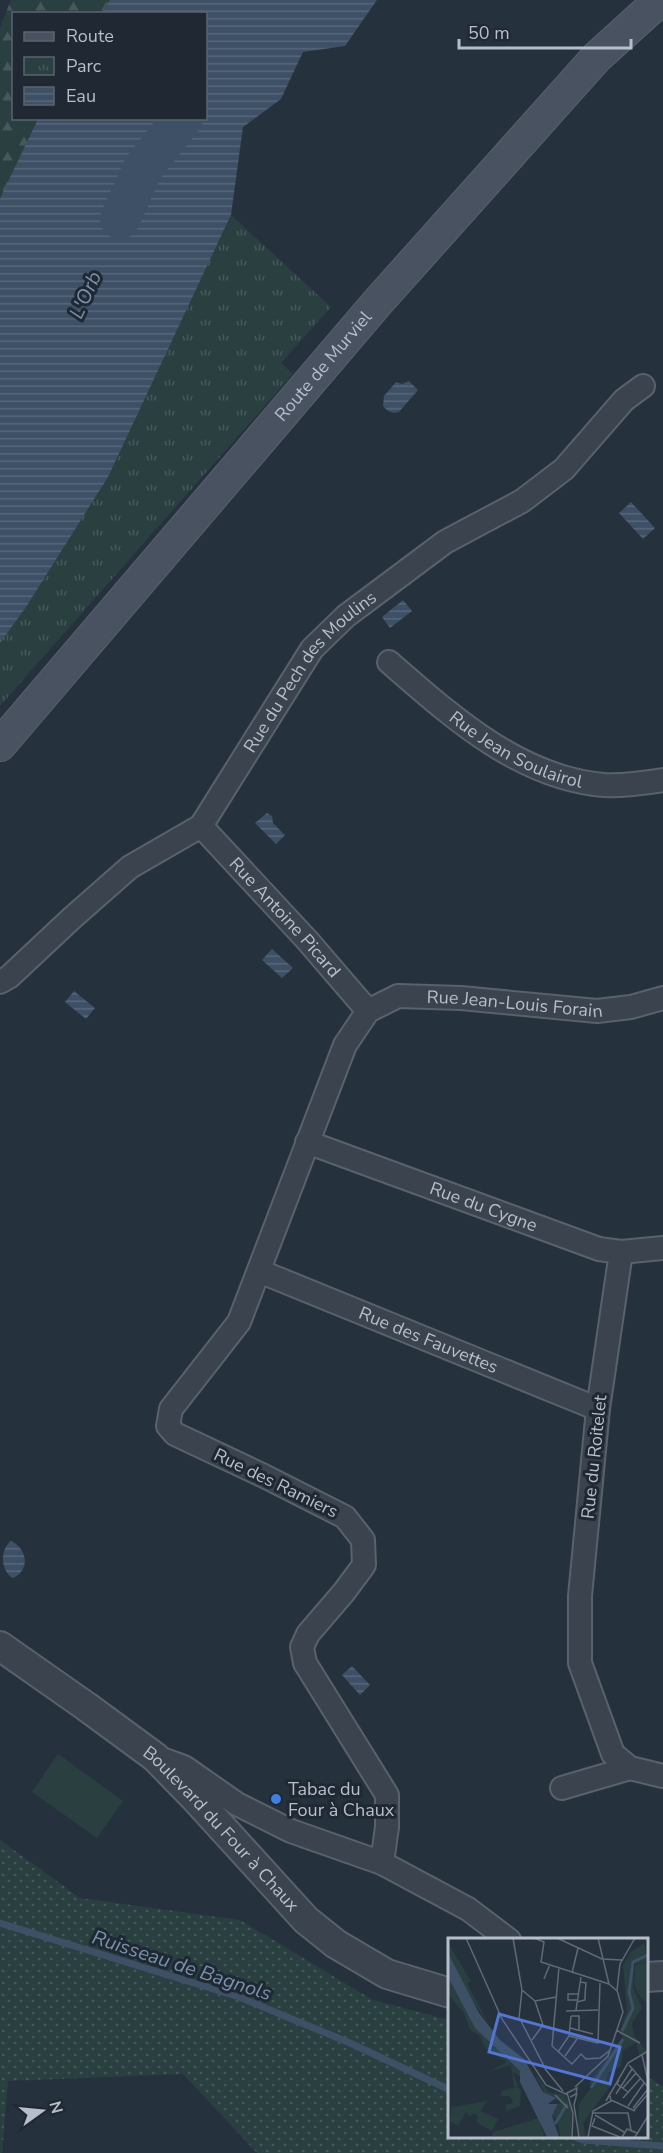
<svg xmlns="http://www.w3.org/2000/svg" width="663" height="2153" font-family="'Nunito Sans',sans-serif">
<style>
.grass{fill:url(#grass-dots)}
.forest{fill:url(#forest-firs)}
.park{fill:url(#park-tufts)}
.pitch{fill:#293f40}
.water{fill:url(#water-rules)}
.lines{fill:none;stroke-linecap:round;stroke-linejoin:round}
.stream{stroke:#3d5066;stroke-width:7}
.river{stroke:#3d5066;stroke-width:40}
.minor-casing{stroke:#58616c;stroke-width:26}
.tertiary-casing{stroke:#58616c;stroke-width:32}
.secondary-casing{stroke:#58616c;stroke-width:34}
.minor{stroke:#3a434e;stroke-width:22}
.tertiary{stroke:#3a434e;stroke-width:28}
.secondary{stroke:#485261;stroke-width:32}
.shop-dot{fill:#3f7fe0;stroke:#1f2833;stroke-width:2}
.labels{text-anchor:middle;stroke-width:6;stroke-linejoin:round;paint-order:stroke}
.street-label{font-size:18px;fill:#b6bec9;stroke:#1f2833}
.poi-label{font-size:18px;fill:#b6bec9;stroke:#1f2833;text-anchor:start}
.water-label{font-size:20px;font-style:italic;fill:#7890aa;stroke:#1f2833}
.inset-river{fill:none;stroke:#3d5066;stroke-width:3}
.inset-road{fill:none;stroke:#606976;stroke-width:1.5}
.view{fill:#5375d3;fill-opacity:0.15;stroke:#5375d3;stroke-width:3}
.inset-edge{fill:none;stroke:#b6bec9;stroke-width:3}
</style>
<defs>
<pattern id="grass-dots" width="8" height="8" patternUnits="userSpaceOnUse" patternTransform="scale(1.5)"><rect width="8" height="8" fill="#293f40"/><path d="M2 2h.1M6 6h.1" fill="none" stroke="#46595a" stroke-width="1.8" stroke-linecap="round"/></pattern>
<pattern id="forest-firs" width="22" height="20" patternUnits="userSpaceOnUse" patternTransform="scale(1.5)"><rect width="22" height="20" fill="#293f40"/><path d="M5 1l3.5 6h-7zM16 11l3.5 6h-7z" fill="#46595a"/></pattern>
<pattern id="park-tufts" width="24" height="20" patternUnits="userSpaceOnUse" patternTransform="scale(1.5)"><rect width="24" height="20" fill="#293f40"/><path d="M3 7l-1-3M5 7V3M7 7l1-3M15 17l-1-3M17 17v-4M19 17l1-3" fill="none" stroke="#46595a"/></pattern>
<pattern id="water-rules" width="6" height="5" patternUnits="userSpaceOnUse" patternTransform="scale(1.5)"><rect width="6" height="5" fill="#3d5066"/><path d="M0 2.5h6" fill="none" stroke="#57677b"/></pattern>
</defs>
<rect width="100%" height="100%" fill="#26313e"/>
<path class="grass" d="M0,1840L80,1898L240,1920L373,2000L450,2020V2136H646L647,2077L663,2086V2153H257L183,2074L8,2081L2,2153H0Z"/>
<path class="forest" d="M11,0H110L101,13L14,14V118L38,119L0,199V28Z"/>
<path class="park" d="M231,215L331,307L281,363L293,374L0,706V634L108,477Z"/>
<path class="pitch" d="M58,1754L123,1801L97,1838L32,1792Z"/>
<path class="water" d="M110,0H377L345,46L303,52L281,99L243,127L231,215L108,477L26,607L0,643V199L2,194L38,119L206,118V14L101,13Z
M409,381L418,390L399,412C392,414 388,412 383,406L384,396L396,382L402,384Z
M631,502L655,528L643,539L619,513Z
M403,600L412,611L390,628L382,617Z
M267,813L272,816L273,823L285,835L276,844L255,823Z
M272,949L293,968L282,978L262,960Z
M74,991L95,1008L86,1019L65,1002Z
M11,1541C27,1548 31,1570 13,1578C0,1571 0,1549 11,1541Z
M352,1666L370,1685L360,1695L342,1675Z"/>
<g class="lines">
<path class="stream" d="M0,1923L239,1997L350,2043L450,2090
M572,2136L583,2140L663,2146"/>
<path class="river" d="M120,219L143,168L183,118"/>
<defs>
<g id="minor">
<path id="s1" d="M389,662C451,716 519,778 604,785C623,786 644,783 663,780"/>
<path id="s2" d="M201,826L307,940L368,1011"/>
<path id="s3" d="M0,982L9,977L72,918L130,867L201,826L312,649L346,616L445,542L522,501L564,469L624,400L643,386"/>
<path id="s4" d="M307,1142L599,1249L621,1252L663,1248"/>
<path d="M621,1252L598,1409L580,1596V1663L613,1754L630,1768L663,1776"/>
<path id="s5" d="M259,1271L598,1409"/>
<path d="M159,1758L184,1767L237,1804L291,1831L382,1863"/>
<path d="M562,1788L630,1768"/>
<path id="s6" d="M509,1940L468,1909L382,1863L387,1827V1795L305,1663L302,1647L308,1634L344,1592L364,1565L363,1540L345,1517L264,1476L175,1434L168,1426L171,1409L239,1322L345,1045L368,1011L398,996L461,998L597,1011L631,1007L663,998"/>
</g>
<g id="tertiary">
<path id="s7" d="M0,1646L87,1707L155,1757L195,1798L306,1920L336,1944L387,1974L450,1993"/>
<path d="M646,1977L663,1976"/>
</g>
<g id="secondary">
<path id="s8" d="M0,745L377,303L596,58L660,0"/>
</g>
</defs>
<use href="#minor" class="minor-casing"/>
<use href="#tertiary" class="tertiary-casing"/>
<use href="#secondary" class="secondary-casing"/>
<use href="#minor" class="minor"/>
<use href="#tertiary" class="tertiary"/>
<use href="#secondary" class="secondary"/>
</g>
<circle class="shop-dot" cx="276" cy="1799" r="6"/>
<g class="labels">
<g class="street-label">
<text dy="6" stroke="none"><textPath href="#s8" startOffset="498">Route de Murviel</textPath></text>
<text dy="6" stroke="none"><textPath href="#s3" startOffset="446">Rue du Pech des Moulins</textPath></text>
<text dy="6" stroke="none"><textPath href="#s1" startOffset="156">Rue Jean Soulairol</textPath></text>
<text dy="6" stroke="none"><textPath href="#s2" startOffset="124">Rue Antoine Picard</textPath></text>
<text dy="6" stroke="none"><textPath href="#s6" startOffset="1362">Rue Jean-Louis Forain</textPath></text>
<text dy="6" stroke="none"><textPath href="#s4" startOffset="188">Rue du Cygne</textPath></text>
<text dy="6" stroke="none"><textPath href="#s5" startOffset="183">Rue des Fauvettes</textPath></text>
<text transform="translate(594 1457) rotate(-84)" y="6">Rue du Roitelet</text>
<text transform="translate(276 1483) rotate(26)" y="6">Rue des Ramiers</text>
<text dy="6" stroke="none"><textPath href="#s7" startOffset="288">Boulevard du Four à Chaux</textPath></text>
</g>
<g class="poi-label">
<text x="288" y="1795">Tabac du<tspan x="288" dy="21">Four à Chaux</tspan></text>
</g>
<g class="water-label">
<text transform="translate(85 295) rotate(-65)" y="7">L'Orb</text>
<text transform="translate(182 1965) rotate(18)" y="7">Ruisseau de Bagnols</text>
</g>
</g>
<g transform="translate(448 1938)">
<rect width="200" height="200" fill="#26313e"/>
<path d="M196,5L199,24L186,26L185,49L194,70L184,85L186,97L198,113L192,118L188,105L175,112L173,128L160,135L158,144L164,146L135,185L138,199H129L131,166L142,151V143L175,99L171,95L179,72L175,27L183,14ZM69,149L73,152L72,168L59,173L57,167L65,165L62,158H53L54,153ZM39,163L33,173L50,181L44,193L28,184L30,178L25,175L22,179L18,174L10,188L2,183L4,169Z" fill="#293f40"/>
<path d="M0,4L23,44L19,45L40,85L18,54L0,15ZM0,39L27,90L72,133L73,139L65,134L70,149H66L63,127L40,134L59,124L38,111L31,97L22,92L16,75L0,56Z" fill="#293f40"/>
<path d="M199,24V64L193,61L186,48L187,27Z" fill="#293f40"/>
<path d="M86,134L101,154L117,157L124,169L123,199H112L109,181L104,178L112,164L96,154ZM90,180L97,199L44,198L45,194Z" fill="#293f40"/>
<path d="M0,15L31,75L52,102L76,121L95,154L108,160L100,166H110L104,178L111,199H99L72,144V133L27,90L0,39Z" fill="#3d5066"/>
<path class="inset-river" d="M174,93L185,70L181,54L185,24L200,17M143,150L175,101M107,186L119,166"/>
<path class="inset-road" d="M18,0L54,81L98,147L120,157M65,0L74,52L71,80M86,0L96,4L93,24L161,46L169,53M109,0L154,21L174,22M150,0L161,46M124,35L130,10M98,36L96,41L102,26M74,52L87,63L108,59M129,62H120V56H130M129,64L137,62V57L138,45L132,44M128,72L133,39M118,73L150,72M123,78H131V92M73,83L98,132L115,153M122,90L145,96M168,92L192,105M121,98L150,105L152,45M84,102L95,87L87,63M104,108L111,29M104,108L124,126L133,116L138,121L152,120L161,113M110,114L121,98L123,78M194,117L200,143M117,118L129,101M181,127L200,149M171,142L169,146L180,154M127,149L160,118L175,74L169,52L172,26L187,0M175,150L188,135M129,155L126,167L131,199M168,156L184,131M107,157L120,170M122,159L128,156L129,150L119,155L125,175L124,199M175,160L192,141M163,162L187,173M158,163L180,125L200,113M180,168L196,145M185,170L200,151M186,172L200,156M144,175H180L183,192M147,177L176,194M147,180L144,188L172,199M140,199L145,173L163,163L162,158M174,199L179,191L189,195M187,199L200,178"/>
<path class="view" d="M51,76L172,109L162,146L41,114Z"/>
<rect width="200" height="200" class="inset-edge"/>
</g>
<rect x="12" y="12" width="195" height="108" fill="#1f2833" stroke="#5b646f" stroke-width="1.5"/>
<rect x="24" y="32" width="30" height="9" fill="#485261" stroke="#5b646f" stroke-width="1.5"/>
<text x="66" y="42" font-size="18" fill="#b6bec9">Route</text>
<rect x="24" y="57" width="30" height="18" fill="url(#park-tufts)" stroke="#5b646f" stroke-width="1.5"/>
<text x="66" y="72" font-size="18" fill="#b6bec9">Parc</text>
<rect x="24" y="87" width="30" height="18" fill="url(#water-rules)" stroke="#5b646f" stroke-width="1.5"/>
<text x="66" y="102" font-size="18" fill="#b6bec9">Eau</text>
<g transform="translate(42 2111) rotate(75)" stroke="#1f2833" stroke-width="4.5" paint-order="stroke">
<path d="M0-4.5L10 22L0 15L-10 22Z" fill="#b6bec9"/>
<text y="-9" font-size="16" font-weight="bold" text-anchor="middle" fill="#b6bec9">N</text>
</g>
<path d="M459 39v9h172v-9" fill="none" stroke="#b6bec9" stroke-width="3"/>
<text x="468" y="39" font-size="18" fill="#b6bec9" stroke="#1f2833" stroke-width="4.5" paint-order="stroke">50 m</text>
</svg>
